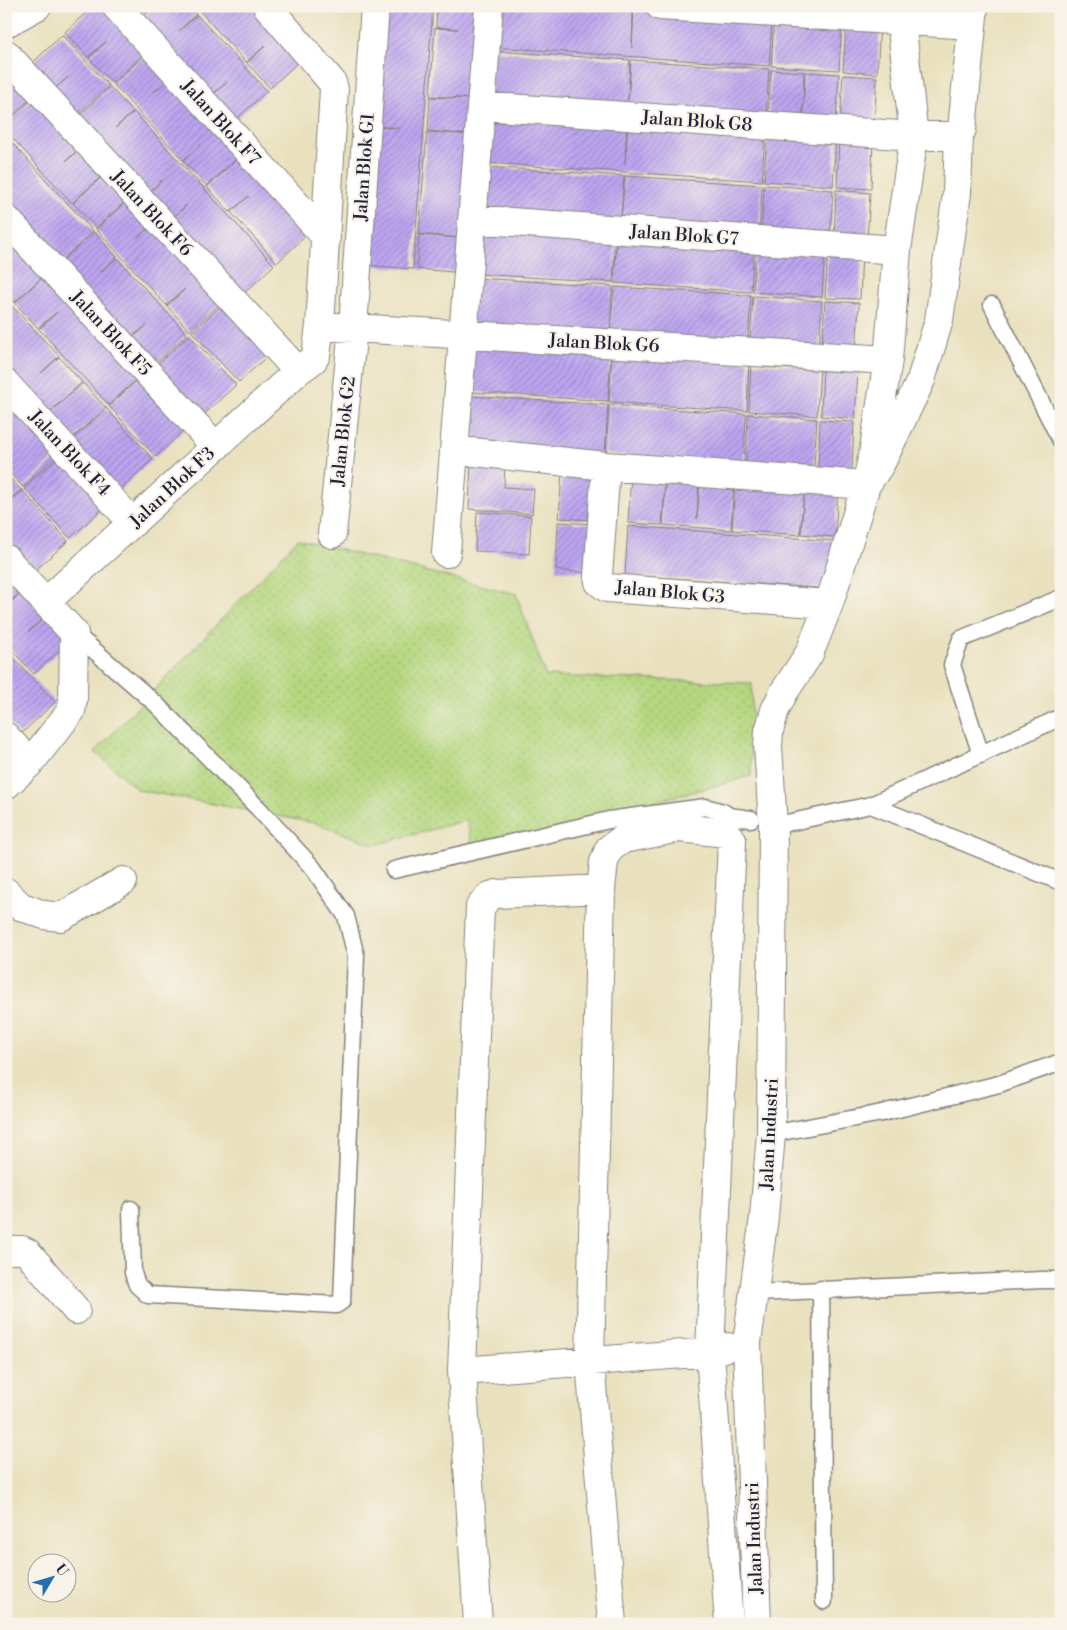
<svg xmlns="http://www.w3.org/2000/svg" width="1067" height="1630" font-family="'Libre Bodoni',serif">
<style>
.grass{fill:url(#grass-dots);stroke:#6c7c5d}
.building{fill:url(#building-hatch)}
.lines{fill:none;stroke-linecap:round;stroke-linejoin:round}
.service-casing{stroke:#86827c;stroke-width:19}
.minor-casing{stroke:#86827c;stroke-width:30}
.service{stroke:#fff;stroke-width:16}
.minor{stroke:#fff;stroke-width:28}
.labels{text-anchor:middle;stroke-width:4;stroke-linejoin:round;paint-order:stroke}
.street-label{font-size:18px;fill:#22223b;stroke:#f7f3e8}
</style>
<defs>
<pattern id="grass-dots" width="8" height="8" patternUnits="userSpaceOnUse" patternTransform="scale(1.25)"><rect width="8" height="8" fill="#b5d77f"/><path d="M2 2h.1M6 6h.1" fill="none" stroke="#9bb86f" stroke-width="1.8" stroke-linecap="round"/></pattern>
<pattern id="building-hatch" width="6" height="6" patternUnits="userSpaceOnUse" patternTransform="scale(1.25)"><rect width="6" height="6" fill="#bda6f1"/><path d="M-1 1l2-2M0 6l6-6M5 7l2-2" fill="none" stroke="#9987c4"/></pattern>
</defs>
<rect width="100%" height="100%" fill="#f7f3e8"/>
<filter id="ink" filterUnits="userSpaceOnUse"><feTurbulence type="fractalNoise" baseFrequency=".02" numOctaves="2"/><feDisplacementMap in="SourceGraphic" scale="10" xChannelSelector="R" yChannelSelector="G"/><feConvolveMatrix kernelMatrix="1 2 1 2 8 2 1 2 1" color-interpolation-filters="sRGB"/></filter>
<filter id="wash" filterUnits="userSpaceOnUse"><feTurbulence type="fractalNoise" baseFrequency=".0096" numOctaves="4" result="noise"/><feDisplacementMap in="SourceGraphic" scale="20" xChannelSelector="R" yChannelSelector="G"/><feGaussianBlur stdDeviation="1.12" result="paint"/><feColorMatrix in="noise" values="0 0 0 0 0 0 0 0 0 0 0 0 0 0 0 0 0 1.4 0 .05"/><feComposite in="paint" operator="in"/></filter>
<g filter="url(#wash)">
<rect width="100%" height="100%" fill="#e9e1be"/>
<path class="grass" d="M298,539L516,594L546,676L752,683L751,776L473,851L467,820L375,845L315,823L138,790L95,752Z"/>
<g id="blocks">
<path class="building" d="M93,6H106L147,51L112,83L89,58L107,41L88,57L65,32Z
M124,6H152L137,21Z
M155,6H189L196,14L179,31L197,15L267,91L232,123L209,98L227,82L208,98L138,21Z
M195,6H260L306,55L270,88L247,63L265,46L246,62Z
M385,6H433L413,269L365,265L375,127L398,128L376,126Z
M437,6H486L476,135L428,131L430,97L472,99L430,96L435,28L458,29L436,27Z
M495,6H604L633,8L632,48L634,8L772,17L769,66L493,47Z
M774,17L842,22L839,70L771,66Z
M846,23L880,25L877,74L843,71Z
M62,35L109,86L73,118L50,93L68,77L50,93L27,68Z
M493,51L630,60L628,100L631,60L769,69L766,117L490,99Z
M148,52L171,77L153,93L172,77L242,154L207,186L183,161L201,144L183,160L113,84Z
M6,60L37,93L6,121Z
M771,70L804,72L803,114L805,72L839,74L836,122L768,118Z
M843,75L877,77L874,125L840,124Z
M110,87L133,112L115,128L134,112L274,265L239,298L169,222L187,205L168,221L145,196L163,179L145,195L75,119Z
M38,94L84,144L66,161L85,145L108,170L72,203L6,131V123Z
M489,114L627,123L625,164L628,124L765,133L762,181L486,163Z
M427,132L475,135L465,273L417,269L419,235L461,238L419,234Z
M767,133L836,138L833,186L764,181Z
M6,136L93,231L58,264L6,208Z
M839,138L873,140L871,189L837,187Z
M242,154L312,230L277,263L231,212L249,196L230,212L207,187Z
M486,167L624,176L621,217L625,176L762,185L759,233L483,215Z
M108,171L131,196L96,228L73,203Z
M764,185L833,190L830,238L761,233Z
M836,190L870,193L867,241L834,239Z
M132,196L155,221L137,238L156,222L226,298L190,331L167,306L185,289L166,305L96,229Z
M6,222L50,270L15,302L6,293Z
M478,225L616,234L613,282L476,274Z
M94,232L117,257L99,273L117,258L187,334L152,366L129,341L147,325L128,340L58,264Z
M617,235L754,244L751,292L614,283Z
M756,244L825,249L822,297L753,292Z
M828,249L862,251L860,299L825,298Z
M50,270L144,372L109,405L39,329L57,312L38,328L15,303Z
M475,278L612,286L610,335L472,326Z
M614,287L751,295L748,344L610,335Z
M753,296L822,301L819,349L750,344Z
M227,300L274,350L239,382L192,332Z
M825,301L859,303L856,352L822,349Z
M12,306L59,356L41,373L59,357L82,382L47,414L6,370V311Z
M189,335L236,385L200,418L154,367Z
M474,344L611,353L608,401L471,392Z
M612,354L749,362L747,411L609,402Z
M751,363L820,367L817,416L749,411Z
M823,368L858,370L855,419L821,416Z
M145,373L191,423L156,457L109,406Z
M83,383L106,408L70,440L47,415Z
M470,396L608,405L605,454L467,444Z
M6,398L58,454L23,487L6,469Z
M609,405L746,414L744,463L606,454Z
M106,408L153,459L118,492L71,441Z
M748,414L817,419L814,467L746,463Z
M820,420L854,422L852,471L818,469Z
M60,455L106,506L70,538L24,488Z
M471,461L505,463L504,487L534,489L532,514L469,509Z
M562,470L596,472L593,520L559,518Z
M6,474L21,490L6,503Z
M631,475L699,479L697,519L700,479L734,482L731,530L663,525L665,485L662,525L628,523Z
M735,481L838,488L835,537L801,534L804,493L800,535L732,530Z
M22,490L68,541L32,573L6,545V504Z
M477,512L531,516L529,554L475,551Z
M558,522L593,524L590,573L556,570Z
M628,526L835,541L832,589L625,575Z
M6,572L23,590L6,605Z
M23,591L46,616L28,632L47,616L70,641L34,674L6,644V606Z
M8,652L55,702L20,735L6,720V654Z"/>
</g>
</g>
<g filter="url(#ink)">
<use href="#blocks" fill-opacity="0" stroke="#86827c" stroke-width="1"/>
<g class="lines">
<defs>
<path id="service" d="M992,305L1061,441
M74,633L156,704L258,808L313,868L346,916L356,956L342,1301L336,1305L148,1295L137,1285L133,1273L131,1209
M981,755L952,665L961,639L1061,598
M871,805L1061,882
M773,826L871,805L1061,717
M394,870L609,820L705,807L723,812L729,816L751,819
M771,1134L882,1113L999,1084L1061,1062
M821,1289L824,1601
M754,1293L1043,1280H1061"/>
<path id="minor" d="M116,6L326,237
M660,6L972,25
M6,23L37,6
M6,54L298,371
M481,106L914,136H959
M6,219L216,447
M472,219L897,250
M320,326L888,360
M6,384L133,523
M454,450L606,466L866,485L881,463L921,380L939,320L957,193L959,136L962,129L974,6
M606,466L598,576L599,582L607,588L829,604
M332,534L353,328L375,6
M446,553L489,6
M6,559L74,633L73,700L71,711L30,763L6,785
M46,602L298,371L313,360L316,355L320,326L334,89L332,82L267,6
M6,737L30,763
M6,892L20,906L44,915L61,917L123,881
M6,1250H22L28,1253L76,1310
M462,1371L710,1352L728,1347
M478,1624L462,1371L480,907L490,896L497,894L601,889
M612,1624L590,1362L601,889L604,862L609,849L623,839L680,828L726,833L732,840L710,1352L729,1624
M757,1624L747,1343L764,1217L771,1134L773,826L768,746L769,731L775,710L784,692L809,654L829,604L866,485L873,454L888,360L897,250L914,136L901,21"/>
</defs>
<use href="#service" class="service-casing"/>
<use href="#minor" class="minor-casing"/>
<use href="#service" class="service"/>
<use href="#minor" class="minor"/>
</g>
</g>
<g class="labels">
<g class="street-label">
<text transform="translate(697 121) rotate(4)" y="6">Jalan Blok G8</text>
<text transform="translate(221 122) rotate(48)" y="6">Jalan Blok F7</text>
<text transform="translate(364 167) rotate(-86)" y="6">Jalan Blok G1</text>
<text transform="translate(152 213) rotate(47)" y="6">Jalan Blok F6</text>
<text transform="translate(684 235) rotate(4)" y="6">Jalan Blok G7</text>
<text transform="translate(111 333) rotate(47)" y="6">Jalan Blok F5</text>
<text transform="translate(604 343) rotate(3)" y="6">Jalan Blok G6</text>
<text transform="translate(343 431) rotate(-84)" y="6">Jalan Blok G2</text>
<text transform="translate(70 453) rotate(47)" y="6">Jalan Blok F4</text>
<text transform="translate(172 487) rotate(-43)" y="6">Jalan Blok F3</text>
<text transform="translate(670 592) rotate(5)" y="6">Jalan Blok G3</text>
<text transform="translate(769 1134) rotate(-87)" y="6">Jalan Industri</text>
<text transform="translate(754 1538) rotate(-92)" y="6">Jalan Industri</text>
</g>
</g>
<rect width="1067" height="1630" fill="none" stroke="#f7f3e8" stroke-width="25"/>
<g transform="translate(52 1578) rotate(52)"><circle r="24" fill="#f7f3e8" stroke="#a29fa3"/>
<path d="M0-4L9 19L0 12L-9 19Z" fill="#1f6fb2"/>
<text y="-8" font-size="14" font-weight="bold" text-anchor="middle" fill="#22223b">U</text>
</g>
</svg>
